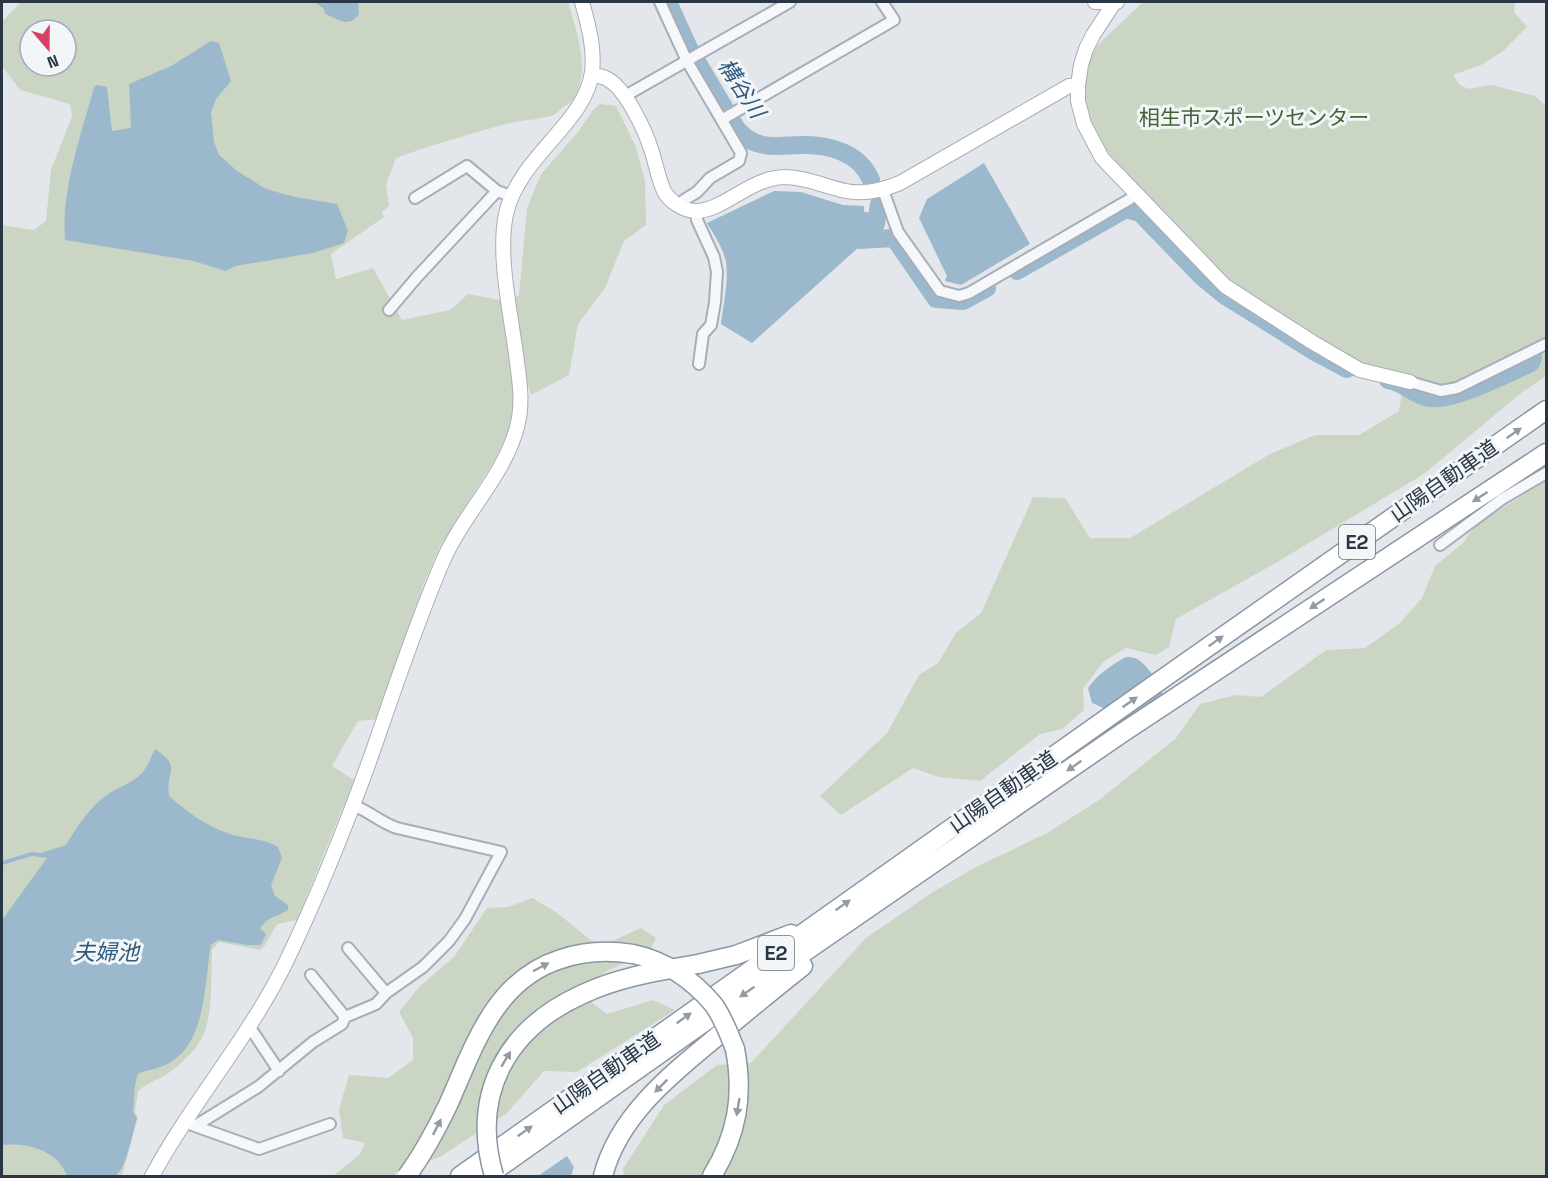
<svg xmlns="http://www.w3.org/2000/svg" width="1548" height="1178" font-family="'Space Grotesk','Noto Sans JP',sans-serif">
<style>
.green{fill:#cad6c3;fill-rule:evenodd}
.water{fill:#9cb8cd}
.lines{fill:none;stroke-linecap:round;stroke-linejoin:round}
.river{stroke:#9cb8cd;stroke-width:18}
.street-casing{stroke:#a7aeb7;stroke-width:14}
.secondary-casing{stroke:#a7aeb7;stroke-width:16}
.highway-casing{stroke:#8996a3;stroke-width:21}
.street{stroke:#f6f7fa;stroke-width:10}
.secondary{stroke:#fff;stroke-width:14}
.highway{stroke:#fff;stroke-width:18}
.highway-bridge-casing{stroke:#8996a3;stroke-width:21;stroke-linecap:butt}
.highway-bridge{stroke:#fff;stroke-width:18}
.oneway{fill:#949aa2}
.labels{text-anchor:middle;stroke-width:6;stroke-linejoin:round;paint-order:stroke}
.shield{fill:#f3f6f9;stroke:#66707b;stroke-width:1.5}
.shield-label{font-size:20px;font-weight:bold;fill:#293645}
.park-label{font-size:21px;fill:#426236;stroke:#f3f6f9}
.street-label{font-size:21px;fill:#293645;stroke:#f3f6f9}
.water-label{font-size:22px;font-style:italic;fill:#31597c;stroke:#f3f6f9}
</style>
<rect width="100%" height="100%" fill="#e3e7ec"/>
<path class="green" d="M21,2H568C576,30 592,73 573,100C571,103 565,106 562,108C559,111 555,115 551,116C537,120 521,120 506,124C469,134 432,145 396,158L386,184L389,206L382,212L384,217L331,254L336,279L373,268L402,320L450,310L468,294L501,300L519,296L527,208L541,174L578,132L593,110L600,104L616,106L636,147L645,181L646,225L624,241L605,288L578,324L569,375L531,395L524,372L515,386L513,408L508,433L494,461L440,546L425,581L377,719L358,721L332,766L354,780L297,920L277,924L265,945L260,950L219,942L212,950C211,974 213,1019 202,1038C195,1051 182,1063 170,1072C160,1079 148,1082 138,1091L135,1112L138,1117L122,1176H2V225L34,230L46,221L51,170L72,116L70,104L20,90L2,66V22ZM30,30H66V66H30Z
M1143,2H1515L1514,12L1527,27L1503,51L1481,65L1453,75L1459,84L1468,89L1491,85L1535,96L1546,106V376L1521,393L1424,474L1274,564L1176,619L1169,647L1156,655L1126,648L1103,662L1083,689L1084,710L1062,729L1040,734L980,781L939,777L913,768L841,815L820,796L887,733L919,675L938,663L956,633L981,613L1033,497L1065,498L1090,538H1130L1270,454L1315,435H1359L1399,411L1402,393L1234,286L1160,213L1104,147L1089,116L1083,82L1087,55Z
M1546,481V1176H624L623,1169L664,1105L717,1065L751,1063L866,938L933,892L976,867L1047,833L1099,800L1176,738L1200,704L1236,695L1261,697L1326,650L1365,648L1400,623L1422,598L1435,566L1464,542L1475,525Z
M532,898L556,912L592,941L608,943L641,928L656,938L650,951L605,972L580,993L607,1014L653,1000L675,1010L577,1072L544,1071L507,1113L440,1157L397,1172L393,1176H333L360,1154L365,1143L343,1138L339,1109L349,1075L388,1078L413,1060V1038L399,1012L419,987L454,957L487,908L508,907Z"/>
<path class="water" d="M315,2H358L359,14C349,29 338,19 325,14L324,9Z
M211,41L219,43L231,81L216,99L211,112L214,142L219,155L237,171L266,189L295,197L337,204L348,231L344,243L313,253L236,266L225,271L194,261L65,240C61,189 81,136 94,87L97,85L107,87L112,131L131,128L129,84L171,66Z
M984,163L1030,244L961,285L945,281L947,276L919,218L927,199Z
M774,191L801,192L843,205L864,206L865,230L859,233V247L752,343L721,324C723,305 729,282 726,262C723,248 714,235 707,223Z
M1126,657C1129,657 1132,657 1135,658C1151,663 1183,719 1153,723C1134,726 1110,710 1092,703L1088,688C1097,675 1111,665 1126,657Z
M155,749C183,768 165,770 169,796C187,812 209,828 233,835C250,840 261,837 278,847L282,858L271,885L275,896L288,905V910C277,917 267,916 260,929L266,934L261,945H247L218,940L211,945C204,983 207,1042 169,1063C160,1069 148,1069 138,1074C133,1087 135,1098 133,1112L137,1118C133,1130 126,1170 116,1175C106,1178 80,1177 68,1176C64,1170 60,1161 53,1157C39,1146 19,1143 2,1145V920L47,858L32,856L2,865V861L31,852L41,853L66,845C76,827 91,806 108,794C119,787 132,783 141,774C147,768 151,757 155,749Z
M567,1156L574,1167L571,1176H538Z"/>
<g class="lines">
<path class="river" d="M668,2L689,48L737,129C744,136 750,142 760,144C773,148 788,145 801,145C829,144 860,153 871,180
M865,221L876,224L879,204
M859,240L894,238L936,299L963,301L987,288
M1017,271L1126,209L1140,213L1202,277L1224,295L1315,352L1347,369
M1388,380C1404,382 1414,396 1430,398C1453,402 1508,373 1531,363L1533,358"/>
<defs>
<path id="street" d="M660,2L687,61L741,153L739,161L710,178L697,192L684,200L681,207
M625,96L790,2
M723,119L894,20L882,2
M883,190L898,232L940,291L959,296L969,293L1130,199L1136,193
M415,198L467,166L497,191
M696,211L697,220L714,257L717,272L715,302L711,325L703,334L699,364
M389,310L417,277L497,191L511,196
M1410,382L1441,391L1457,388L1546,344
M1440,545L1502,499L1546,473
M348,948L386,993
M311,975L345,1017
M249,1026L279,1071
M192,1125L259,1149L330,1124
M195,1126L258,1087L313,1042L342,1024L345,1017L376,1004L386,993L423,967L449,941L465,919L501,852L397,828C381,823 368,810 352,805"/>
<path id="secondary" d="M1095,2H1117
M1114,3L1093,35L1086,49L1081,65L1078,85V101L1084,124L1102,158L1225,286L1312,342L1360,370L1410,382
M592,75C598,76 604,76 609,80C626,90 645,130 651,149C656,163 658,180 665,193C671,202 684,211 696,211C723,211 750,178 784,177C806,177 826,187 846,191C865,195 883,190 900,183L1069,86L1078,85
M152,1176C192,1102 249,1038 286,962C320,891 349,819 375,745C396,684 417,622 442,563C462,515 504,477 517,427C523,405 520,384 517,362C512,319 497,257 506,214C519,156 585,124 592,72C595,48 588,24 582,2"/>
<path id="highway" d="M698,964L736,955L791,934
M460,1176L1168,675L1546,410
M487,1176L748,991L1122,733L1546,453
M603,1176C618,1117 669,1076 714,1039C743,1014 773,990 803,966
M712,1176C737,1135 744,1096 735,1049"/>
</defs>
<use href="#street" class="street-casing"/>
<use href="#secondary" class="secondary-casing"/>
<use href="#highway" class="highway-casing"/>
<use href="#street" class="street"/>
<use href="#secondary" class="secondary"/>
<use href="#highway" class="highway"/>
<defs>
<path id="highway-bridge" d="M407,1176C423,1154 436,1130 448,1105C474,1047 494,980 561,959C584,951 609,950 633,954C664,960 693,980 713,1004C723,1017 729,1034 735,1049
M494,1176C470,1094 507,1028 583,994C619,977 659,971 698,964"/>
</defs>
<use href="#highway-bridge" class="highway-bridge-casing"/>
<use href="#highway-bridge" class="highway-bridge"/>
</g>
<defs><path id="oneway-solid" d="M-6-.8H1V-3.2L6.5 0L1 3.2V.8H-6Z" transform="scale(1.5)"/></defs>
<g class="oneway">
<use href="#oneway-solid" transform="translate(1514 433) rotate(-35)"/>
<use href="#oneway-solid" transform="translate(1480 497) rotate(147)"/>
<use href="#oneway-solid" transform="translate(1317 604) rotate(147)"/>
<use href="#oneway-solid" transform="translate(1216 641) rotate(-35)"/>
<use href="#oneway-solid" transform="translate(1130 702) rotate(-35)"/>
<use href="#oneway-solid" transform="translate(1074 766) rotate(145)"/>
<use href="#oneway-solid" transform="translate(843 905) rotate(-35)"/>
<use href="#oneway-solid" transform="translate(541 967) rotate(-28)"/>
<use href="#oneway-solid" transform="translate(747 992) rotate(145)"/>
<use href="#oneway-solid" transform="translate(684 1018) rotate(-35)"/>
<use href="#oneway-solid" transform="translate(506 1059) rotate(-59)"/>
<use href="#oneway-solid" transform="translate(661 1086) rotate(135)"/>
<use href="#oneway-solid" transform="translate(738 1107) rotate(99)"/>
<use href="#oneway-solid" transform="translate(437 1127) rotate(-63)"/>
<use href="#oneway-solid" transform="translate(525 1131) rotate(-35)"/>
</g>
<g class="labels">
<g class="shield">
<rect x="1339" y="525" width="36" height="34" rx="4.5"/>
<rect x="758" y="936" width="36" height="34" rx="4.5"/>
</g>
<g class="shield-label">
<text x="1357" y="549">E2</text>
<text x="776" y="960">E2</text>
</g>
<g class="park-label">
<text x="1254" y="125">相生市スポーツセンター</text>
</g>
<g class="street-label">
<text transform="translate(1444 481) rotate(-35)" y="7">山陽自動車道</text>
<text transform="translate(1003 792) rotate(-35)" y="7">山陽自動車道</text>
<text transform="translate(606 1073) rotate(-35)" y="7">山陽自動車道</text>
</g>
<g class="water-label">
<text transform="translate(742 88) rotate(57)" y="8">構谷川</text>
<text x="106" y="960">夫婦池</text>
</g>
</g>
<rect width="1548" height="1178" fill="none" stroke="#293645" stroke-width="6"/>
<g transform="translate(48 48) rotate(160)"><circle r="28" fill="#f3f6f9" stroke="#a2a9b1" stroke-width="1.5"/>
<path d="M0-4.5L10 22L0 15L-10 22Z" fill="#d64265"/>
<text y="-9" font-size="16" font-weight="bold" text-anchor="middle" fill="#293645">N</text>
</g>
</svg>
